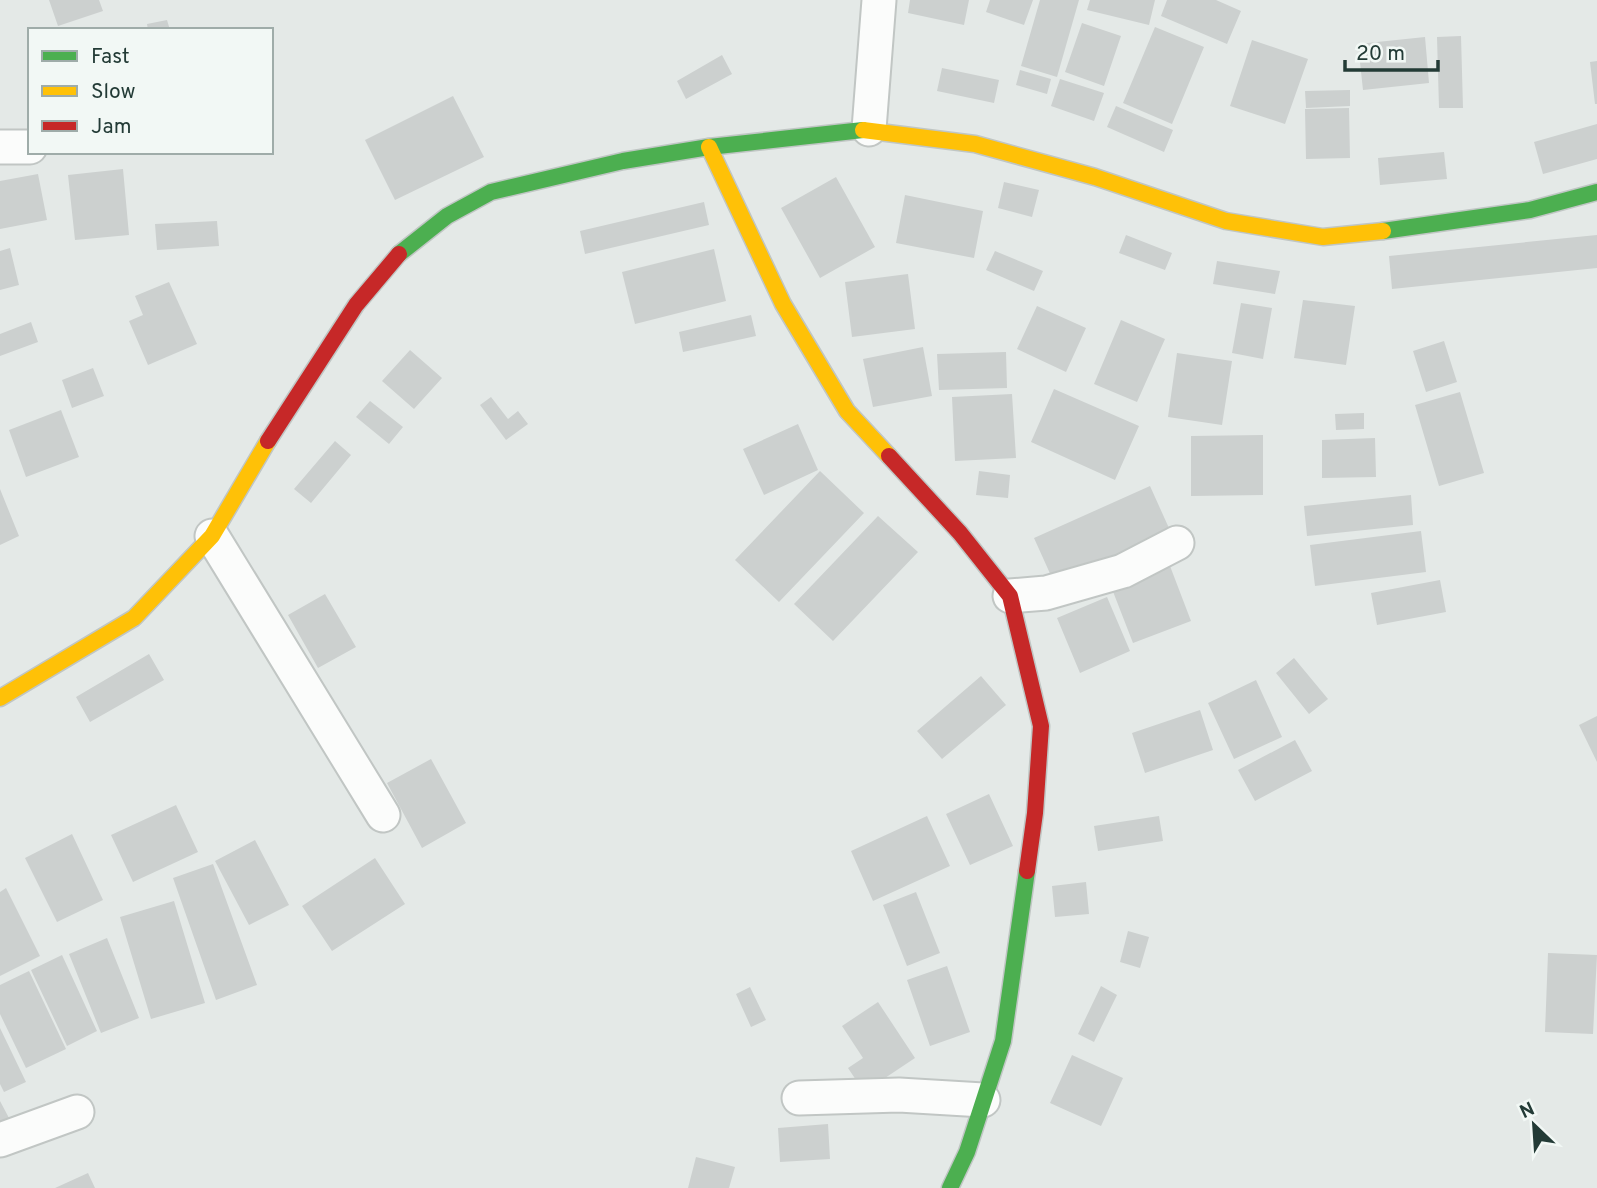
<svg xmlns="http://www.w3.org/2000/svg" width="1597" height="1188" font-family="Overpass,sans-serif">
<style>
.building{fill:#ccd0cf}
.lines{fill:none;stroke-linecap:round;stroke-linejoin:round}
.street-casing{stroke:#c1c6c4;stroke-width:37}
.fast-casing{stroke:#c0c6c4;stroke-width:19}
.slow-casing{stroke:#c0c6c4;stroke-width:19}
.jam-casing{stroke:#c0c6c4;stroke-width:19}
.street{stroke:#fbfcfb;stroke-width:33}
.fast{stroke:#4caf50;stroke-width:16}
.slow{stroke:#ffc107;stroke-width:16}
.jam{stroke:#c62828;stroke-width:16}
</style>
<rect width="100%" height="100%" fill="#e4e9e7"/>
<path class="building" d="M49,0H99L103,11L58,26Z
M910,0H969L964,25L908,13Z
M990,0H1033L1024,25L986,12Z
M1040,0H1079L1057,77L1021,66Z
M1090,0H1155L1149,25L1087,10Z
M1167,0H1216L1241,11L1227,44L1161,16Z
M167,20L170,30H148L147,24Z
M1082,23L1121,36L1104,86L1065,72Z
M1155,27L1204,47L1172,124L1123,103Z
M1461,36L1463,108H1439L1437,37Z
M1425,37L1429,83L1363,90L1358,44Z
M1252,40L1308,59L1285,124L1230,106Z
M722,55L732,74L686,99L677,81Z
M1597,61V104H1595L1590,62Z
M942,68L999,80L994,103L937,91Z
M1020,70L1051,79L1047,94L1016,85Z
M1060,79L1104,93L1094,121L1051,106Z
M1350,90V106L1306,108L1305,91Z
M453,96L484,157L395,200L365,140Z
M1116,106L1173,130L1164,152L1107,127Z
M1349,108L1350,158L1306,159L1305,109Z
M1597,124V159L1543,174L1534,142Z
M1444,152L1447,179L1380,185L1378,158Z
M123,169L129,235L75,240L68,175Z
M38,174L47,220L0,229V181Z
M836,177L875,247L820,278L781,208Z
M1004,182L1039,190L1032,217L998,208Z
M905,195L983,211L974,258L896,243Z
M704,202L709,225L585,254L580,231Z
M217,221L219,246L157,250L155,224Z
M1126,235L1172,253L1165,270L1119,253Z
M1597,235V268L1392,289L1389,256Z
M10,248L19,285L0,290V251Z
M714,249L726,301L635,324L622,272Z
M995,251L1043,271L1034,291L986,270Z
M1217,261L1280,271L1275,294L1213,284Z
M908,274L915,329L852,337L845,282Z
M169,282L197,344L148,365L129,321L143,315L135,296Z
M1303,300L1355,306L1346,365L1294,358Z
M1241,303L1272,308L1263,359L1232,353Z
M1037,306L1086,328L1066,372L1017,349Z
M751,315L756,336L683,352L679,332Z
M1121,320L1165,339L1137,402L1094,384Z
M31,322L38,342L0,356V334Z
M1444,341L1457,382L1426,392L1413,351Z
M923,347L932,396L873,407L863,359Z
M410,350L442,378L414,409L382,381Z
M1006,352L1007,388L939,390L937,354Z
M1177,353L1232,361L1222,425L1168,417Z
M93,368L104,396L72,408L62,380Z
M1054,389L1139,426L1115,480L1031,442Z
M1460,392L1484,473L1439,486L1415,405Z
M1012,394L1016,458L955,461L952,397Z
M491,397L508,419L518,411L528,424L506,440L480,405Z
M370,401L403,427L389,444L356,417Z
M61,410L79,457L26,477L9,430Z
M1364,413V429L1336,430L1335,414Z
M798,424L818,470L764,495L743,449Z
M1263,435V495L1191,496V436Z
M1375,438L1376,477L1322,478V440Z
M335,441L351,455L311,503L294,489Z
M820,471L864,513L779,602L735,560Z
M979,471L1010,475L1008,498L976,495Z
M1150,486L1173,537L1057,589L1034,538Z
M0,489L19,536L0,545Z
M1411,495L1413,525L1307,536L1304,506Z
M878,516L918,552L833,641L794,604Z
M1421,531L1426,572L1315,586L1310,545Z
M1170,566L1191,621L1133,643L1112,589Z
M1440,580L1446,612L1377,625L1371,593Z
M325,594L356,647L318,668L288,615Z
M1107,597L1130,651L1080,673L1057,618Z
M149,654L164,680L90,722L76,697Z
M1294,658L1328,699L1309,714L1276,673Z
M981,676L1006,705L942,759L917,731Z
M1256,680L1282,737L1234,759L1208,703Z
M1200,710L1213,750L1145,773L1132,733Z
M1597,716V762L1579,725Z
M1295,740L1312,771L1255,801L1238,770Z
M431,759L466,823L422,848L387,783Z
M989,794L1013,846L970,865L946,814Z
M176,805L198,852L133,882L111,835Z
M927,816L950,866L873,901L851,851Z
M1159,816L1163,841L1098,851L1094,826Z
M72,834L103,900L57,922L25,858Z
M255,840L289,905L249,925L215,861Z
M375,858L405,904L332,951L302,906Z
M213,864L257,985L216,1000L173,878Z
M1086,882L1089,914L1055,917L1052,886Z
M6,888L40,956L0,976V892Z
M916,892L940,953L907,966L883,905Z
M174,901L205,1003L151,1019L120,917Z
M1128,931L1149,937L1140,968L1120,962Z
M107,938L139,1018L101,1033L69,954Z
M1548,953L1597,955L1593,1034L1545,1032Z
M62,955L97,1031L67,1046L31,970Z
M947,966L970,1032L930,1046L907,980Z
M29,971L66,1049L26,1068L0,1014V985Z
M1101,986L1117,995L1094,1042L1078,1034Z
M750,987L766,1020L751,1027L736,994Z
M878,1002L915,1058L864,1092L848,1068L863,1058L842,1026Z
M0,1028L26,1082L4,1092L0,1084Z
M1072,1055L1123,1078L1101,1126L1050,1103Z
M0,1101L9,1118L0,1123Z
M828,1124L830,1159L780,1162L778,1128Z
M696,1157L735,1167L729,1188H688Z
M88,1173L95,1188H55Z"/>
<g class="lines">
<defs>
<path id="street" d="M869,129L879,0
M0,147H30
M212,536L383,815
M1010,596L1046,593L1123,571L1177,543
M799,1098L899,1095L983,1100
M0,1140L77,1112"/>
<path id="fast" d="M1383,231L1530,210L1597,192
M399,254L447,216L491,192L623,161L709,147L863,130
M950,1188L967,1152L1003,1041L1027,871"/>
<path id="slow" d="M863,130L975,144L1095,177L1226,221L1323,237L1383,231
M709,147L783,304L847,411L889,456
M0,698L134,618L212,536L268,441"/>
<path id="jam" d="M268,441L356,305L399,254
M889,456L960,533L1010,596L1041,726L1035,813L1027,871"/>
</defs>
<use href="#street" class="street-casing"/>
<use href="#fast" class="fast-casing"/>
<use href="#slow" class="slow-casing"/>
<use href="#jam" class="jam-casing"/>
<use href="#street" class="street"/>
<use href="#fast" class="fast"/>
<use href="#slow" class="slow"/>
<use href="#jam" class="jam"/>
</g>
<rect x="28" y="28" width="245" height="126" fill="#f2f8f5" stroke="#9faca9" stroke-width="2"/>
<rect x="42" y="51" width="35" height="10" fill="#4caf50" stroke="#9faca9" stroke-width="2"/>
<text x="91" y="63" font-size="21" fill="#233b36">Fast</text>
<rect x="42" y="86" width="35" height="10" fill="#ffc107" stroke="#9faca9" stroke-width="2"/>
<text x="91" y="98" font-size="21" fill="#233b36">Slow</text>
<rect x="42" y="121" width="35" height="10" fill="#c62828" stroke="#9faca9" stroke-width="2"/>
<text x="91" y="133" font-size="21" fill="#233b36">Jam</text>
<g transform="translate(1534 1125) rotate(335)" stroke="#f2f8f5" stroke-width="5" paint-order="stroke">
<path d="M0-5L12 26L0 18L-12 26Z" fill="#233b36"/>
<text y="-10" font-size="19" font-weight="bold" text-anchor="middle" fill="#233b36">N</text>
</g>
<path d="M1345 60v10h93v-10" fill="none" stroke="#233b36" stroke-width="3.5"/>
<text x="1356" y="60" font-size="21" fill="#233b36" stroke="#f2f8f5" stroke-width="5" paint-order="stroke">20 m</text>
</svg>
